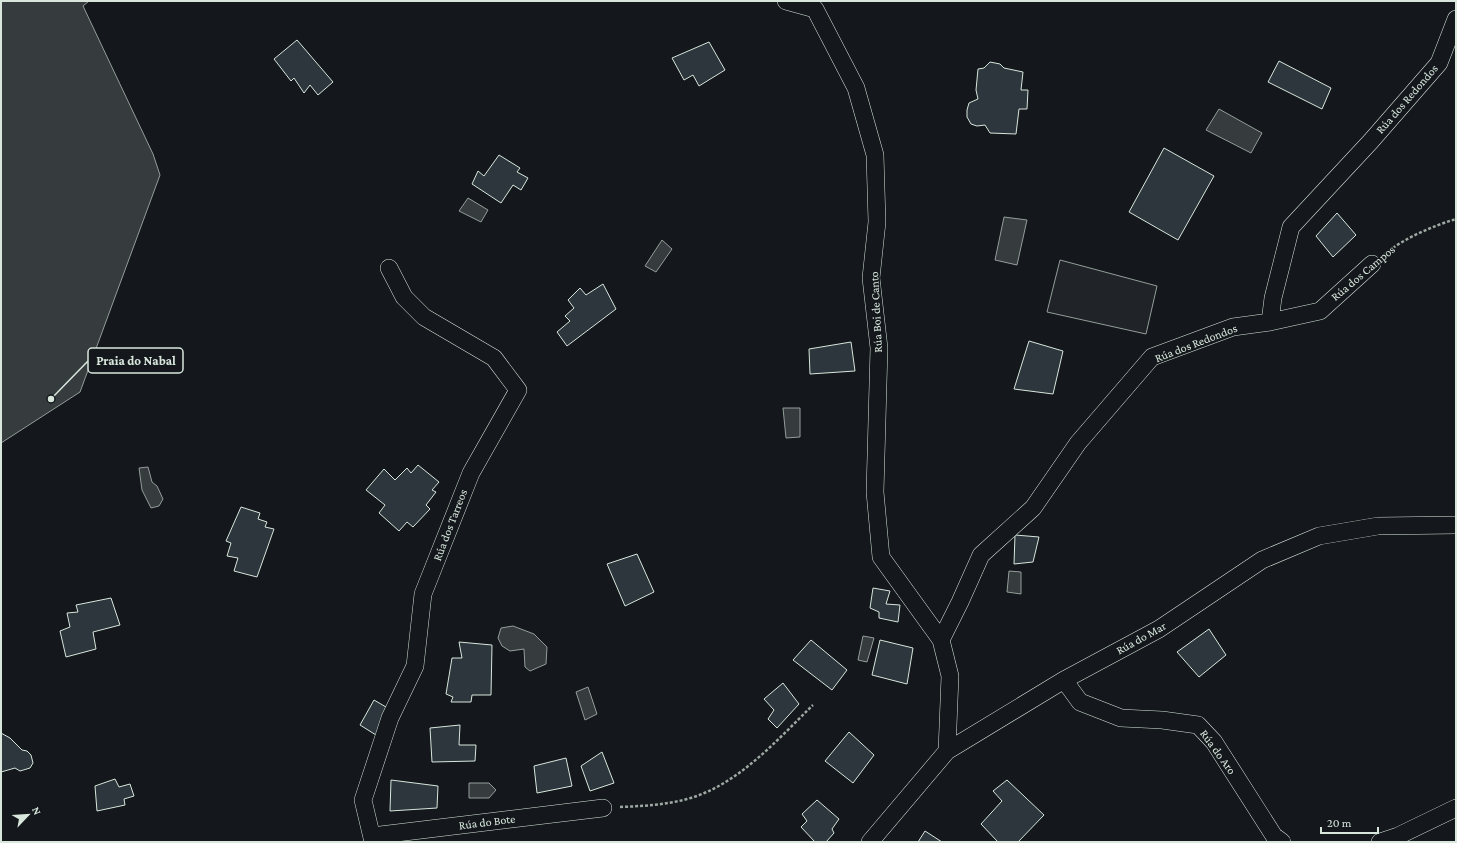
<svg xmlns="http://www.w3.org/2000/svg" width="1457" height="843" font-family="'Crimson Pro',serif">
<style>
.green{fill:#202428;stroke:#939e99}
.water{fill:#363b3e;stroke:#939e99}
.building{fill:#2c363c;stroke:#d8e6dc}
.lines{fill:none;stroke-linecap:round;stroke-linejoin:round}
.street-casing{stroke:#d8e6dc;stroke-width:18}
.path{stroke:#9da8a2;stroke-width:2.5;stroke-dasharray:3 2;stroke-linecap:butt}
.street{stroke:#14181c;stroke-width:17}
.labels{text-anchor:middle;stroke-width:3;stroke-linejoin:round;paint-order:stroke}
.street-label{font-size:12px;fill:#d8e6dc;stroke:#14181c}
.leader{fill:none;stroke:#d8e6dc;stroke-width:1.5}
.callout-dot{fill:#d8e6dc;stroke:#14181c;stroke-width:1.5}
.callout{fill:#14181c;stroke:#d8e6dc;stroke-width:1.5}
.callout-label{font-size:13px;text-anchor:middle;font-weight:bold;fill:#d8e6dc}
</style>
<rect width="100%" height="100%" fill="#14181c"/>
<path class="green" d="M1060,260L1157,286L1146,334L1047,312Z"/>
<path class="water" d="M1,1H89L83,6L153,154L160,175L80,392L1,443Z
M1219,109L1262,133L1251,153L1206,130Z
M468,198L488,210L481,222L459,211Z
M1004,217L1027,220L1017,265L995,260Z
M662,240L672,249L656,272L645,266Z
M783,408H800V437L786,438Z
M148,467L152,482L157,486L163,499L159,506L151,508L142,490L139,468Z
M1009,571L1021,572V594L1007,592Z
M513,626L534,634L547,647L546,664L530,671L525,667L524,649L510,651L502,646L498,638L501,628Z
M863,636L874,638L867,662L858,660Z
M588,687L597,714L585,720L576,692Z
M469,783H489L496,790L489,798H469Z"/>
<path class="building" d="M297,40L333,82L318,95L310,85L304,93L294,78L291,81L274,59Z
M709,42L725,70L699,86L693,75L684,80L672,58Z
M1279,61L1331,88L1322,109L1268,82Z
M990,62L1000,64L1004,68L1023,72L1021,90H1028L1027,109H1019L1016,134L990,133L985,125L977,126L971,124L967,117V110L969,103L978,99L976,90L978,69L984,68Z
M1164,148L1214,176L1178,240L1129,212Z
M499,155L520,168L517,172L528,178L521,190L513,185L501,203L472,184L478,171L484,176Z
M1337,213L1356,235L1333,257L1316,236Z
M603,284L616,309L567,346L557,332L570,321L565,316L574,308L568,300L580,288L586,295Z
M1029,341L1063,351L1053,394L1014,389Z
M851,342L855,371L810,374L809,349Z
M418,465L439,482L432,490L436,492L426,505L430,509L413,527L407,522L399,531L379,513L385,505L366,490L384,469L395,480L407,468L411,473Z
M241,507L260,513L258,519L267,522L265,527L274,529L257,577L234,571L238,558L227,556L231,543L226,541Z
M1015,535L1039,537L1033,562L1014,564Z
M637,554L654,592L625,606L607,564Z
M873,588L890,591L886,604L900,605L898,622L879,618V612L870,608Z
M111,598L120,625L93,632L96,649L66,657L60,631L70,627L67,613L78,612L76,605Z
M1209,629L1226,655L1199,677L1177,652Z
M811,640L847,670L832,690L793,660Z
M880,640L913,648L907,684L872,675Z
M459,642L492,645L491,695H472L471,702H451L453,697L446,694L452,658H462Z
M783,683L799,704L777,728L768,719L774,710L764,699Z
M374,700L386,707L376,735L360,725Z
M460,725L459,745H476L475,761L432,762L430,728Z
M849,732L874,755L853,783L825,761Z
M1,733L10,738L22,750L27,751L31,755L33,763L30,768L20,771L15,768L1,772Z
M602,752L614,783L590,791L581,766Z
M566,758L572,786L537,793L534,766Z
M115,779L119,787L130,784L134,796L124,799L125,805L97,811L95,786Z
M391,780L438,786L437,808L390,811Z
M1007,780L1044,815L1018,842H998L981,824L1002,801L993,791Z
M817,800L839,819L832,829L834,833L826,842H815L801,827L807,821L802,814Z
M925,831L942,842H918Z"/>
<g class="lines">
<defs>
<path id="street" d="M786,1L815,9L856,88L875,155L877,222L871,278L879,348L875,492L881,557L941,640
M1270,322L1320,311L1372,264
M1064,680L1080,702L1121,718L1162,720L1198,725L1214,742L1274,836L1282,842
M947,751L950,676L941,640L960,602L981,555L1033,508L1078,443L1152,357L1233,327L1270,322L1273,298L1291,227L1371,141L1439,63L1456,19
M372,836L603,808
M373,842L363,800L390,718L415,666L423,594L471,473L518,390L494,358L424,317L404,297L389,268
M870,842L947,751L1064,680L1159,629L1262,560L1319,536L1378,526L1456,525
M1380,842L1398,836L1456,808"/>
</defs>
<use href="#street" class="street-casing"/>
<path class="path" d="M1385,254C1404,238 1433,226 1456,219
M620,807C643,806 665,805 687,799C737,786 777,740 813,705"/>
<use href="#street" class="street"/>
</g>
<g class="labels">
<g class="street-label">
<text transform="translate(1407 99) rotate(-49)" y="4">Rúa dos Redondos</text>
<text transform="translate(1363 273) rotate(-40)" y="4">Rúa dos Campos</text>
<text transform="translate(876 312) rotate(-93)" y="4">Rúa Boi de Canto</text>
<text transform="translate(1196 343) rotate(-21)" y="4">Rúa dos Redondos</text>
<text transform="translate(450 525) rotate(-69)" y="4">Rúa dos Tarreos</text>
<text transform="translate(1141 638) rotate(-29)" y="4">Rúa do Mar</text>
<text transform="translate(1218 752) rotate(54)" y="4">Rúa do Aro</text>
<text transform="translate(487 822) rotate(-7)" y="4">Rúa do Bote</text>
</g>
</g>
<path class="leader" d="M51 399L88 361"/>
<circle class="callout-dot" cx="51" cy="399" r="4"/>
<rect class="callout" x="88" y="348" width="95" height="25" rx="4"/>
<g class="callout-label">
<text x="136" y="365">Praia do Nabal</text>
</g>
<rect width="1457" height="843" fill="none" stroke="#d8e6dc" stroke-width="4"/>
<g transform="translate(28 815) rotate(65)" stroke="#14181c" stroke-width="3" paint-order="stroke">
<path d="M0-3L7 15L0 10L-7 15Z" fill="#d8e6dc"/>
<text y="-6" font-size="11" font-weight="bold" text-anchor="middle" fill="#d8e6dc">N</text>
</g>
<path d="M1321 827v6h57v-6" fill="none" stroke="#d8e6dc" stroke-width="2"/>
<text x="1327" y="827" font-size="12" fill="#d8e6dc" stroke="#14181c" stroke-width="3" paint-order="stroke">20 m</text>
</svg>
